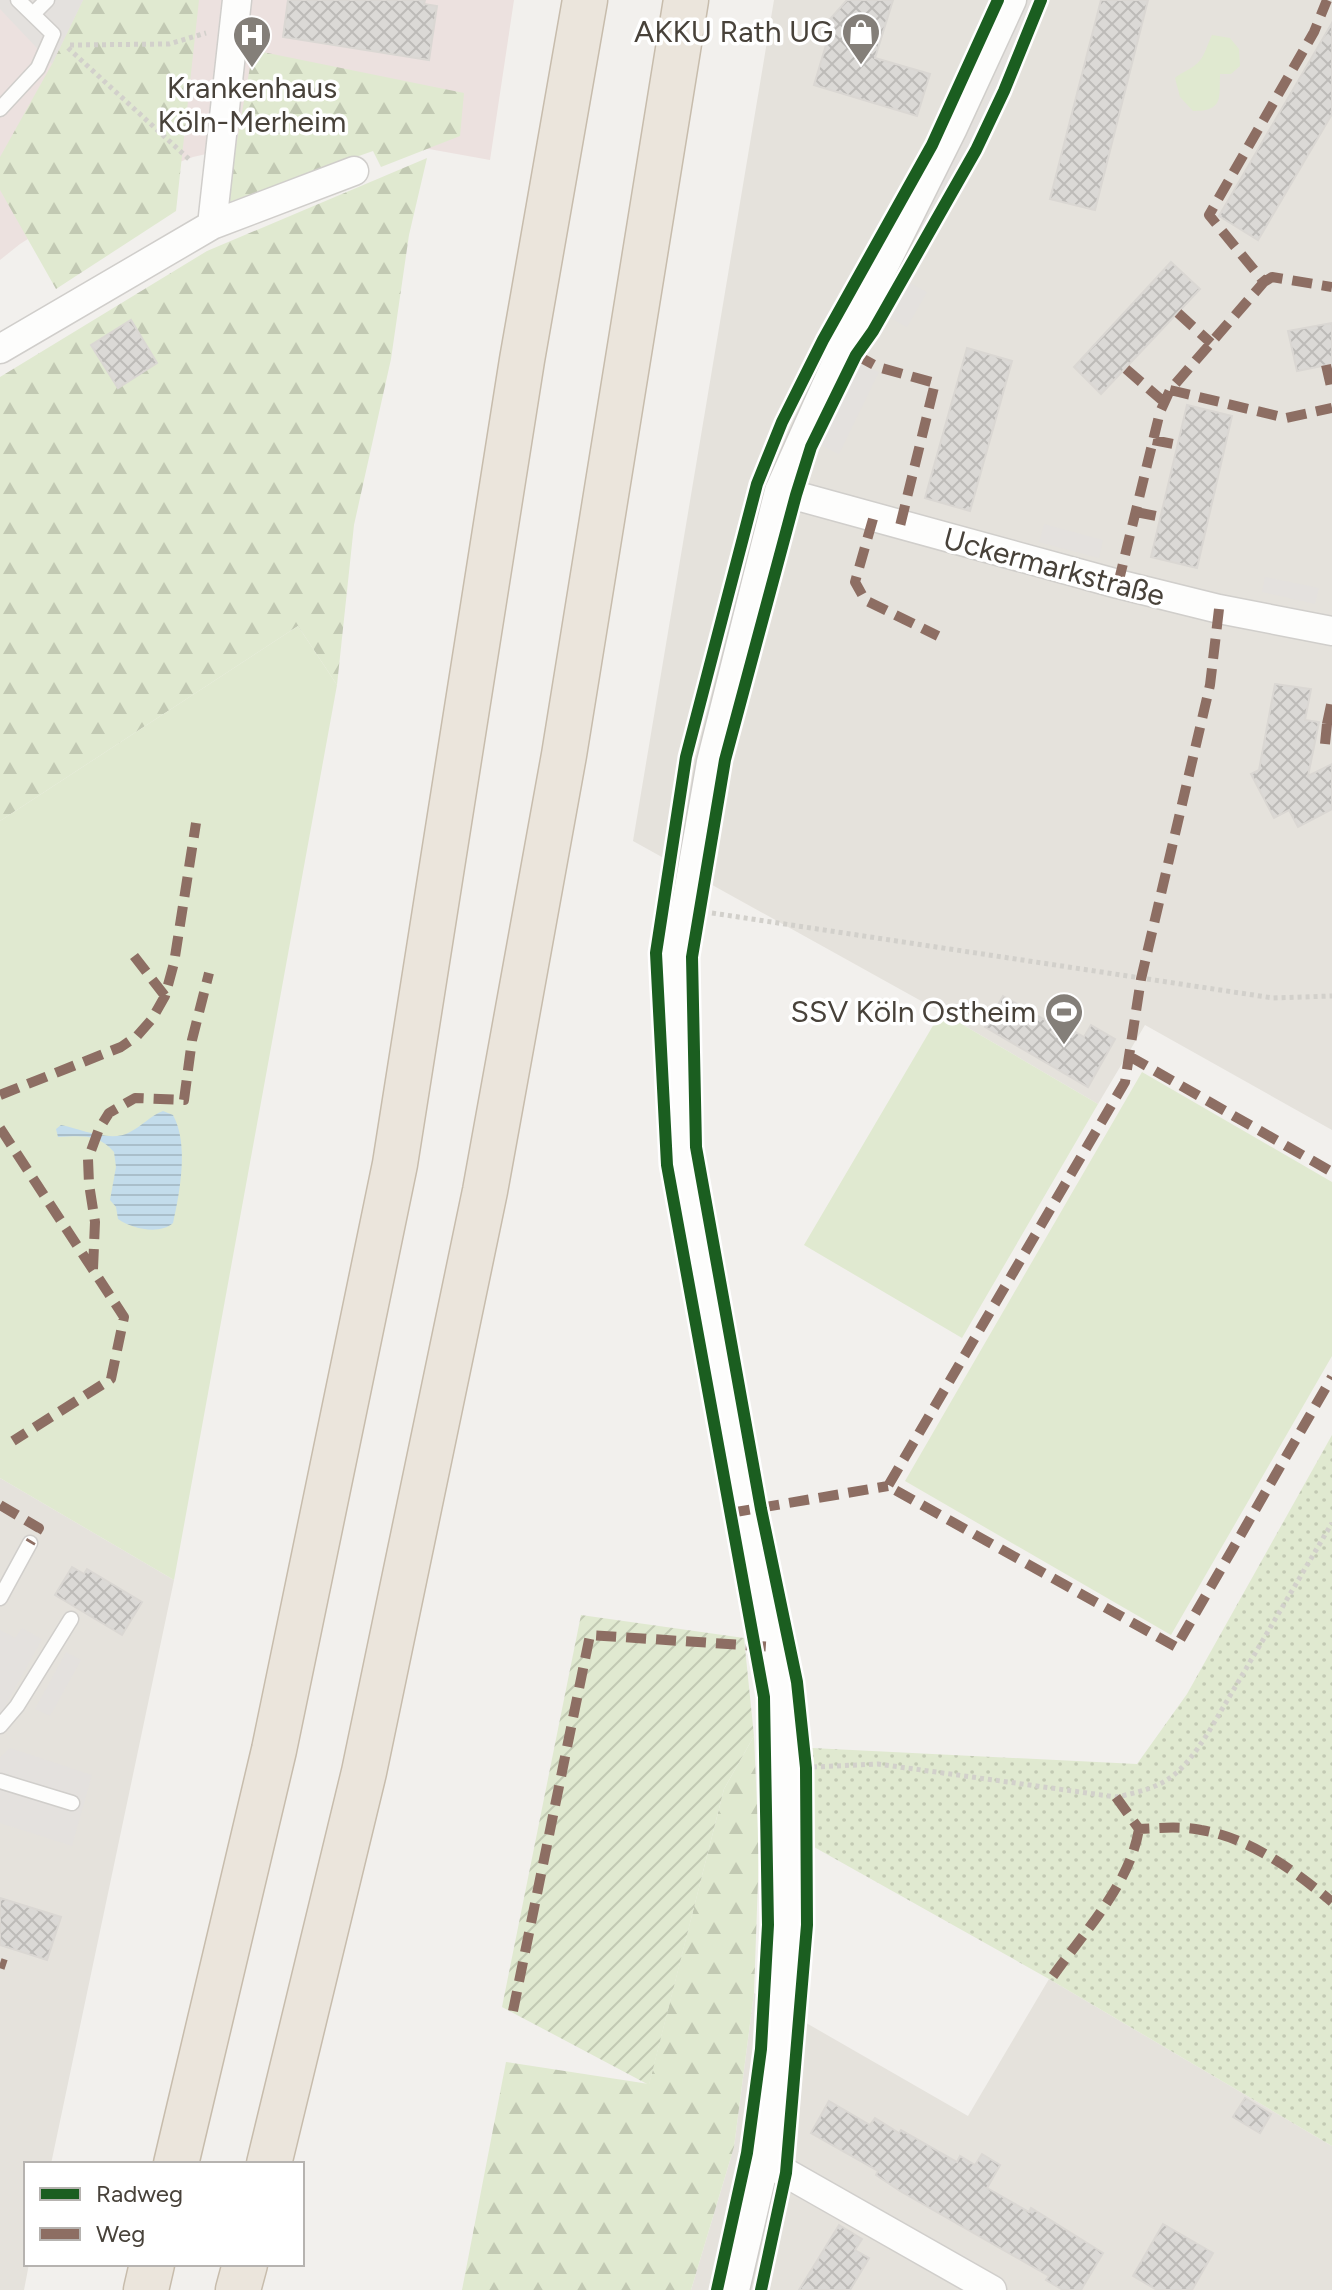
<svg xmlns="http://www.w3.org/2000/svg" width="1332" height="2290" font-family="Figtree,sans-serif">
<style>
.residential{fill:#e5e2dc}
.medical{fill:#ece1df}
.grass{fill:url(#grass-dots)}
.forest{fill:url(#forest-firs)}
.park{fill:#e0e9d0}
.garden{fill:url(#garden-furrows)}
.parking{fill:#e4e1de}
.water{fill:url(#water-rules)}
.building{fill:url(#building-cross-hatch);stroke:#dad7d3;stroke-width:2}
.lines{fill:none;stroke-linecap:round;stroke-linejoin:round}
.lane-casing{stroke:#d0cecb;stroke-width:17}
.street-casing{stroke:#d0cecb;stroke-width:31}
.highway-casing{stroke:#c7bcac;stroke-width:47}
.path{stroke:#d2d0cb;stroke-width:5;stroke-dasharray:4 4;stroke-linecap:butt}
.lane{stroke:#fdfdfc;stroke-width:14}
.street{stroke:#fdfdfc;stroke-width:28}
.highway{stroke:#ebe5dc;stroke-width:44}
.quiet{stroke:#8d6e63;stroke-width:10;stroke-dasharray:20 10;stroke-linecap:butt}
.cycleway-casing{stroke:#fff;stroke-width:17}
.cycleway{stroke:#1b5e20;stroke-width:12}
.labels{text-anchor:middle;stroke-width:7;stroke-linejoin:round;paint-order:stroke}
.poi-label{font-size:30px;fill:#48423a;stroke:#fff;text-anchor:end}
.street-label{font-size:30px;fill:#48423a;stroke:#fff}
</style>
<defs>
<pattern id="grass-dots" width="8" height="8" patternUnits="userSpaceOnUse" patternTransform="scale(2)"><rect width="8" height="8" fill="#e0e9d0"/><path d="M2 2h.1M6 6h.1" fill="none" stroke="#c2c9b3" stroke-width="1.8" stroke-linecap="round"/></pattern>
<pattern id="forest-firs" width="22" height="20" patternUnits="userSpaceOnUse" patternTransform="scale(2)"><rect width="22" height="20" fill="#e0e9d0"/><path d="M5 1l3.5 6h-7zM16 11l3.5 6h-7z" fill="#c2c9b3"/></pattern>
<pattern id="garden-furrows" width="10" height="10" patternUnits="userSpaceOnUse" patternTransform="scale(2)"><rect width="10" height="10" fill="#e0e9d0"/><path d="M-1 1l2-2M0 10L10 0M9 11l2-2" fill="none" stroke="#c2c9b3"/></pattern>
<pattern id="water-rules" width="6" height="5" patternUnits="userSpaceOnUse" patternTransform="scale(2)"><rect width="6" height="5" fill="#c3dceb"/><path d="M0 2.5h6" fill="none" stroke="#a9beca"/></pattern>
<pattern id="building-cross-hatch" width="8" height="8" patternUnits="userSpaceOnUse" patternTransform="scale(2)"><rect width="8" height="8" fill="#dbd9d6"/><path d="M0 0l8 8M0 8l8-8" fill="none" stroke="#bdbbb8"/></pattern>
</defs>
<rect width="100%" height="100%" fill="#f2f0ed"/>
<path class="residential" d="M774,0H1332V1130L1145,1025L1098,1104L941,1012L633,841Z
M0,1478L174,1580L51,2164H26V2264H29L24,2290H0Z
M1049,1979L1332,2146V2290H691L734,2147L754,1993L968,2116Z"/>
<path class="medical" d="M0,0H514L490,160L429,149L327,139L250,144L193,157L139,177L82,205L20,244L0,260Z"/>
<path class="grass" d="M1332,1435V2146L1049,1979L814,1847L812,1748L1137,1764L1187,1694Z"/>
<path class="forest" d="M83,0H199L176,211L56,289L0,190V157L52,64Z
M253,50L464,93L460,136L381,167L373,151L226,203Z
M427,158L409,235L391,359L354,525L337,685L298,626L0,821V377L207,251Z
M754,1736L759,1852L754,1993L734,2147L691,2290H462L506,2062L649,2084L724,1789Z"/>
<path class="park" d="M1212,35L1230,38L1239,49L1240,66L1231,74H1220C1219,98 1224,111 1193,111L1180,97L1175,78C1182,72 1187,71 1194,66C1204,60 1207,45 1212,35Z
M298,626L337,685L174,1580L0,1478V821Z
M941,1012L1098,1104L962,1338L804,1245Z
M1142,1072L1332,1182V1356L1171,1635L905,1481Z"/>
<path class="garden" d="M581,1615L744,1638L754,1736L724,1789L649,2085L502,2007Z"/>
<path class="parking" d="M0,0H83L52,64L0,9Z
M1026,0H1035L990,109L919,238L913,234L950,169L983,104Z
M910,283L927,292L907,327L890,318Z
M861,363L879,372L839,454L821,445Z
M1044,524L1103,540L1099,558L1039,542Z
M1265,577L1319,588L1315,604L1262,592Z
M22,1628L42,1639L0,1716V1630L15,1638Z
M66,1652L81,1660L50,1716L35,1709Z
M10,1748L92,1775L72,1846L0,1823V1757Z"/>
<path class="water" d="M163,1111L173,1115C189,1144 180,1192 173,1223C160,1235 132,1229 118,1219L116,1207L110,1200L116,1167L114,1152C98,1133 80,1136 58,1137L56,1129L61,1125C81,1129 111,1143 130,1132C142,1126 150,1116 163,1111Z"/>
<path class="building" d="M288,0H425L424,4L437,6L429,60L283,37Z
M847,0H893L875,58L930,74L917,116L814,85L826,45L818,43L823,27Z
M1101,0H1148L1095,210L1050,199Z
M1332,23V114L1258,240L1219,216Z
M1171,262L1200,289L1101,394L1074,367Z
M131,320L157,363L118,388L91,345Z
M1332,323V364L1297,371L1288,331Z
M967,348L1012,361L970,511L925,498Z
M1187,405L1232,416L1197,568L1151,557Z
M1275,684L1311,689L1305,720L1319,722L1308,776L1332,764V809L1298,827L1289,810L1274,818L1251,774L1259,770Z
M1003,996L1068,1033L1070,1029L1084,1037L1091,1025L1115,1039L1088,1087L985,1027Z
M72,1567L84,1574L87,1569L142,1602L122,1635L55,1595Z
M0,1898L61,1917L47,1960L0,1945Z
M1245,2098L1271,2114L1260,2133L1233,2117Z
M829,2101L870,2125L875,2118L899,2133L901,2130L957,2162L960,2156L975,2165L982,2154L1000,2165L987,2188L1029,2212L1031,2208L1103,2253L1081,2290H1063L1046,2280L1049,2276L900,2191L876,2175L878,2171L811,2133Z
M1163,2224L1213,2253L1192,2290H1157L1133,2276Z
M839,2225L862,2239L855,2250L869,2258L850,2290H799Z"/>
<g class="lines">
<defs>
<path id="lane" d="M33,14L47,0
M0,109L38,68L53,34L18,0
M0,1598L30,1543
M0,1726L17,1706L71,1619
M0,1781L72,1803"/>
<path id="street" d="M212,225L237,0
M0,349L212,225L354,171
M779,491L1118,584L1219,609L1332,631
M765,2161L992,2290
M735,2290L765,2161L779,2050L785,1929L786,1768L781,1688L738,1464L684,1144L677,955L711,762L779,491L843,348L953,128L1012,0"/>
<path id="highway" d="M176,2164L274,1750L395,1164L522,360L585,0
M269,2164L364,1772L485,1191L564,755L686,0
M146,2290L152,2264
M238,2290L245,2264"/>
</defs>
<use href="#lane" class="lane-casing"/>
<use href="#street" class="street-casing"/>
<use href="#highway" class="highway-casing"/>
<path class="path" d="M70,45L169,44L206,33
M68,48L191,161
M712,913L1273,998L1332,996
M813,1767L878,1764L1116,1797C1167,1787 1180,1776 1208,1733L1332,1523"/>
<use href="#lane" class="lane"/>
<use href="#street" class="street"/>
<use href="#highway" class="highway"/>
<path class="quiet" d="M1264,282L1272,277L1332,287
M1178,313L1211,343
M856,355L878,367L935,383L900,526
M1326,365L1332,391
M1126,369L1164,402
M1170,390L1286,418L1332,408
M1153,440L1178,445
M1136,512L1161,517
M873,519L855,582L865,600L938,636
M1118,584L1160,412L1170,390L1264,282L1209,215L1314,32L1327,0
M1219,609L1210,685L1141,979L1125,1082L888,1486L1176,1647L1332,1377
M1327,724L1332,700
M1325,744L1327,724L1332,722
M134,956L165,996
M1129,1056L1332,1172
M0,1095L121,1047L137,1036L152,1019L165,996L174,963L196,823
M0,1128L124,1317L111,1379L13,1441
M93,1269L95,1222L89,1184L88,1159L99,1129L109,1113L135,1098L184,1100L192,1040L209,973
M0,1505L39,1528L30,1543
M730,1513L888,1486
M1116,1797L1139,1829C1159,1828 1181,1826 1201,1830C1250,1838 1295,1871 1332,1902
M0,1963L6,1965
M1053,1976C1084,1932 1130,1884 1139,1829
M513,2011L590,1635L773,1647"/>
<defs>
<path id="cycleway" d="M717,2290L747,2153L761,2049L768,1925L764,1697L667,1165L656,953L686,757L757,484L782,422L823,340L932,145L998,0
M761,2290L786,2173L807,1925L806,1768L797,1682L761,1509L696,1147L692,957L725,760L796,495L811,447L856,355L873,331L976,150L1004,91L1041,0"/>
</defs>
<use href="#cycleway" class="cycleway-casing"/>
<use href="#cycleway" class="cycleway"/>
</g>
<defs>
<symbol id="shop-pin" viewBox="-11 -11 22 30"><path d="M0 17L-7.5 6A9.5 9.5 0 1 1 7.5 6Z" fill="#847f79" stroke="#fff"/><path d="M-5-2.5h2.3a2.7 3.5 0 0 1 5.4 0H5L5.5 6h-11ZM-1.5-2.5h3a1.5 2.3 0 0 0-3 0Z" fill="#fff"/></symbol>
<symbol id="hospital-pin" viewBox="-11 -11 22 30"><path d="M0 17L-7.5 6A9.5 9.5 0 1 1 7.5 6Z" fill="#847f79" stroke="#fff"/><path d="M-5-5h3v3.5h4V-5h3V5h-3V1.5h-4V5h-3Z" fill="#fff"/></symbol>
<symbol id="stadium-pin" viewBox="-11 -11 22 30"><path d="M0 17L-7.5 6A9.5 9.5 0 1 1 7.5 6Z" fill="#847f79" stroke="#fff"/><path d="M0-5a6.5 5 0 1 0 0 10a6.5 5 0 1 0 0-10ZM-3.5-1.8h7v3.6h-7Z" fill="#fff"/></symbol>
</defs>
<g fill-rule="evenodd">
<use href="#shop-pin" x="839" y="10" width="44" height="60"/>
<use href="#hospital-pin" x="230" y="13" width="44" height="60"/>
<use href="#stadium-pin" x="1042" y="990" width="44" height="60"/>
</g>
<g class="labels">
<g class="poi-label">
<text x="833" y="42">AKKU Rath UG</text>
<text x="252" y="98" text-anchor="middle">Krankenhaus<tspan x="252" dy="34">Köln-Merheim</tspan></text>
<text x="1036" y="1022">SSV Köln Ostheim</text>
</g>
<g class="street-label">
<text transform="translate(1054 567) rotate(15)" y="10">Uckermarkstraße</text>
</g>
</g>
<rect x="24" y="2162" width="280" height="104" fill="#ffffff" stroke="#b6b3b0" stroke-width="2"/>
<rect x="40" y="2188" width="40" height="12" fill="#1b5e20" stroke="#b6b3b0" stroke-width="2"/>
<text x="96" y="2202" font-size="24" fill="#48423a">Radweg</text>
<rect x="40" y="2228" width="40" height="12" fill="#8d6e63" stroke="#b6b3b0" stroke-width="2"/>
<text x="96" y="2242" font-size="24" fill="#48423a">Weg</text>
</svg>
